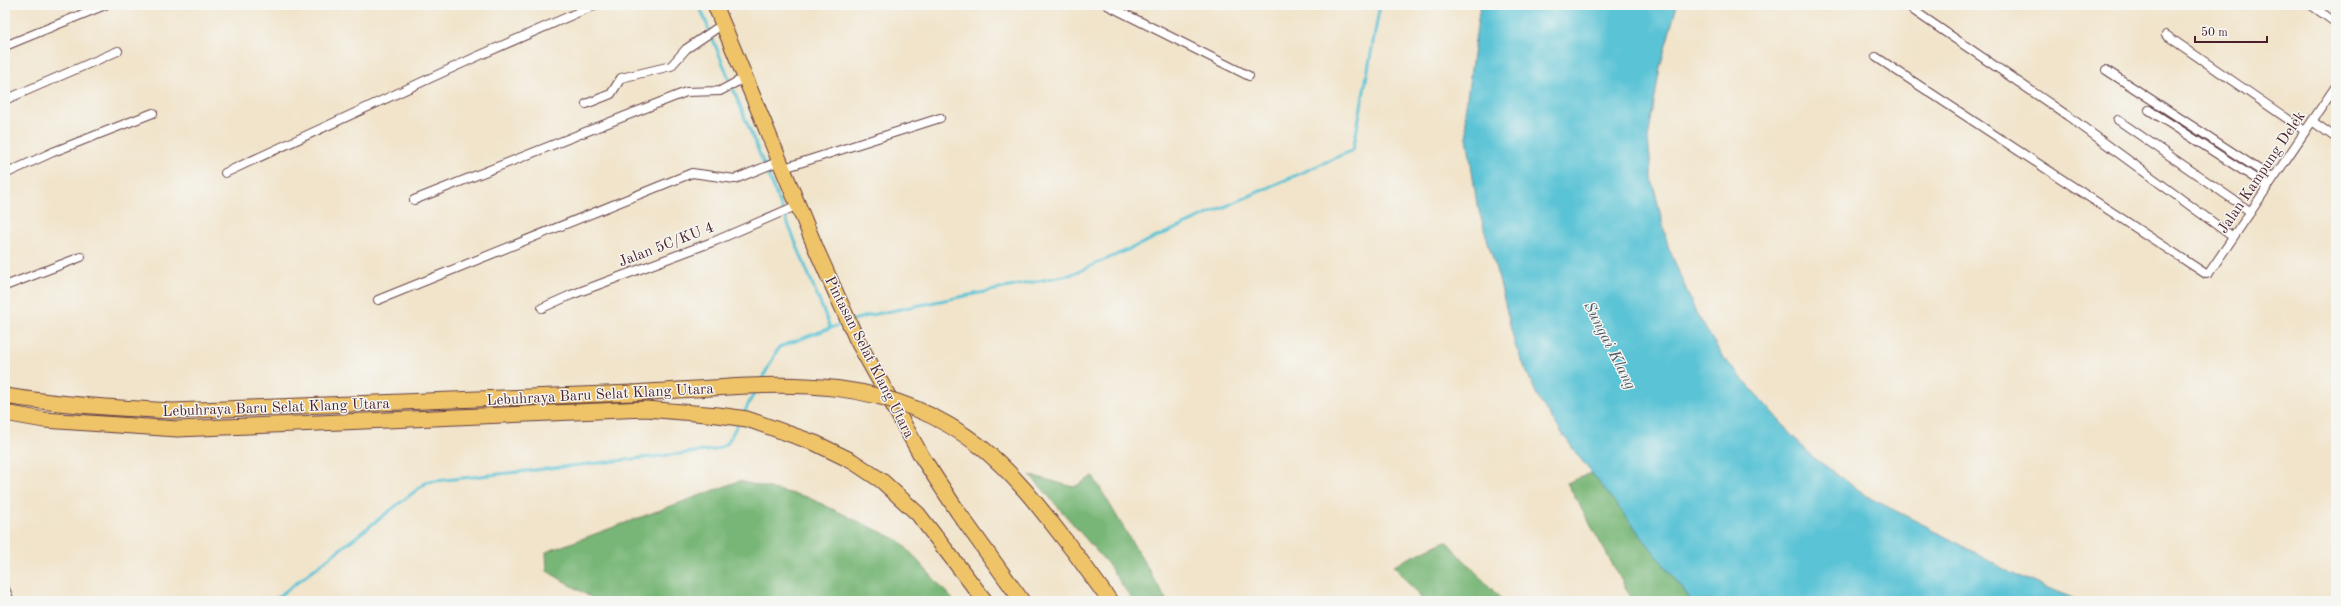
<svg xmlns="http://www.w3.org/2000/svg" width="2341" height="606" font-family="'Old Standard TT',serif">
<style>
.forest{fill:#77b676;stroke:#606a50}
.water{fill:#5ac3d5;stroke:#527180}
.lines{fill:none;stroke-linecap:round;stroke-linejoin:round}
.stream{stroke:#5ac3d5;stroke-width:3}
.street-casing{stroke:#633d43;stroke-width:10}
.highway-casing{stroke:#633d43;stroke-width:17}
.street{stroke:#fff;stroke-width:8}
.highway{stroke:#efc469;stroke-width:15}
.highway-bridge-casing{stroke:#633d43;stroke-width:17;stroke-linecap:butt}
.highway-bridge{stroke:#efc469;stroke-width:15}
.labels{text-anchor:middle;stroke-width:3;stroke-linejoin:round;paint-order:stroke}
.street-label{font-size:15px;fill:#4a1f2b;stroke:#f6f6f2}
.water-label{font-size:16px;font-style:italic;fill:#505866;stroke:#f6f6f2}
</style>
<rect width="100%" height="100%" fill="#f6f6f2"/>
<filter id="ink" filterUnits="userSpaceOnUse"><feTurbulence type="fractalNoise" baseFrequency=".025" numOctaves="2"/><feDisplacementMap in="SourceGraphic" scale="8" xChannelSelector="R" yChannelSelector="G"/><feConvolveMatrix kernelMatrix="1 2 1 2 8 2 1 2 1" color-interpolation-filters="sRGB"/></filter>
<filter id="wash" filterUnits="userSpaceOnUse"><feTurbulence type="fractalNoise" baseFrequency=".012" numOctaves="4" result="noise"/><feDisplacementMap in="SourceGraphic" scale="16" xChannelSelector="R" yChannelSelector="G"/><feGaussianBlur stdDeviation="0.9" result="paint"/><feColorMatrix in="noise" values="0 0 0 0 0 0 0 0 0 0 0 0 0 0 0 0 0 1.4 0 .05"/><feComposite in="paint" operator="in"/></filter>
<g filter="url(#wash)">
<rect width="100%" height="100%" fill="#f1e4cb"/>
<path class="forest" d="M1592,473L1692,601H1633L1567,483Z
M1030,475L1074,487L1093,476L1167,601H1133L1107,563Z
M739,481L807,497L900,541L954,601H597L547,571L546,552Z
M1446,541L1503,601H1423L1394,565Z"/>
<path class="water" d="M1480,5H1677L1660,67L1648,139L1652,179L1668,246L1695,311L1723,357L1809,454L1870,498L1926,526L2011,573L2080,601H1692L1576,453L1539,400L1515,345L1500,283L1477,204L1467,137L1465,112Z"/>
<g class="lines">
<path class="stream" d="M699,5L830,327
M853,320L871,315L1073,274L1353,150L1380,5
M761,381L779,347L844,323
M743,415L755,391
M273,601L427,482L714,450L727,444L738,423"/>
</g>
</g>
<g filter="url(#ink)">
<g class="lines">
<defs>
<path id="street" d="M1107,5L1249,76
M2311,5L2336,23
M1913,10L2068,116L2233,237
M2166,35L2305,131
M5,46L105,5
M1876,57L2206,274L2209,273L2336,86
M2106,70L2272,178
M5,100L118,51
M586,104L611,94L621,78L671,66L686,49L723,24
M2149,110L2267,186
M2118,120L2251,212
M2312,121L2336,138
M784,168L940,118
M225,173L476,57L595,5
M5,174L53,152L153,113
M414,200L686,92L720,91L744,78
M5,286L81,257
M378,300L692,173L735,179L780,161
M542,308L571,295L715,241L798,205
M5,589L10,601"/>
<path id="highway" d="M715,5L817,251L857,340L922,457L958,512L1022,601
M5,396C61,405 117,408 173,411L632,393
M5,413L44,420L177,429L646,409L718,415L747,419L815,443L852,461L882,481L918,514L985,601
M1075,553L1110,601"/>
</defs>
<use href="#street" class="street-casing"/>
<use href="#highway" class="highway-casing"/>
<use href="#street" class="street"/>
<use href="#highway" class="highway"/>
<defs>
<path id="highway-bridge" d="M632,393C757,387 874,363 981,447C1018,477 1046,516 1075,553"/>
</defs>
<use href="#highway-bridge" class="highway-bridge-casing"/>
<use href="#highway-bridge" class="highway-bridge"/>
</g>
</g>
<g class="labels">
<g class="street-label">
<text transform="translate(2261 172) rotate(-56)" y="5">Jalan Kampung Delek</text>
<text transform="translate(666 244) rotate(-21)" y="5">Jalan 5C/KU 4</text>
<text transform="translate(870 357) rotate(63)" y="5">Pintasan Selat Klang Utara</text>
<text transform="translate(600 394) rotate(-3)" y="5">Lebuhraya Baru Selat Klang Utara</text>
<text transform="translate(276 407) rotate(-2)" y="5">Lebuhraya Baru Selat Klang Utara</text>
</g>
<g class="water-label">
<text transform="translate(1611 345) rotate(63)" y="6">Sungai Klang</text>
</g>
</g>
<rect width="2341" height="606" fill="none" stroke="#f6f6f2" stroke-width="20"/>
<path d="M2195 36v6h72v-6" fill="none" stroke="#4a1f2b" stroke-width="2"/>
<text x="2201" y="36" font-size="12" fill="#4a1f2b" stroke="#f6f6f2" stroke-width="3" paint-order="stroke">50 m</text>
</svg>
